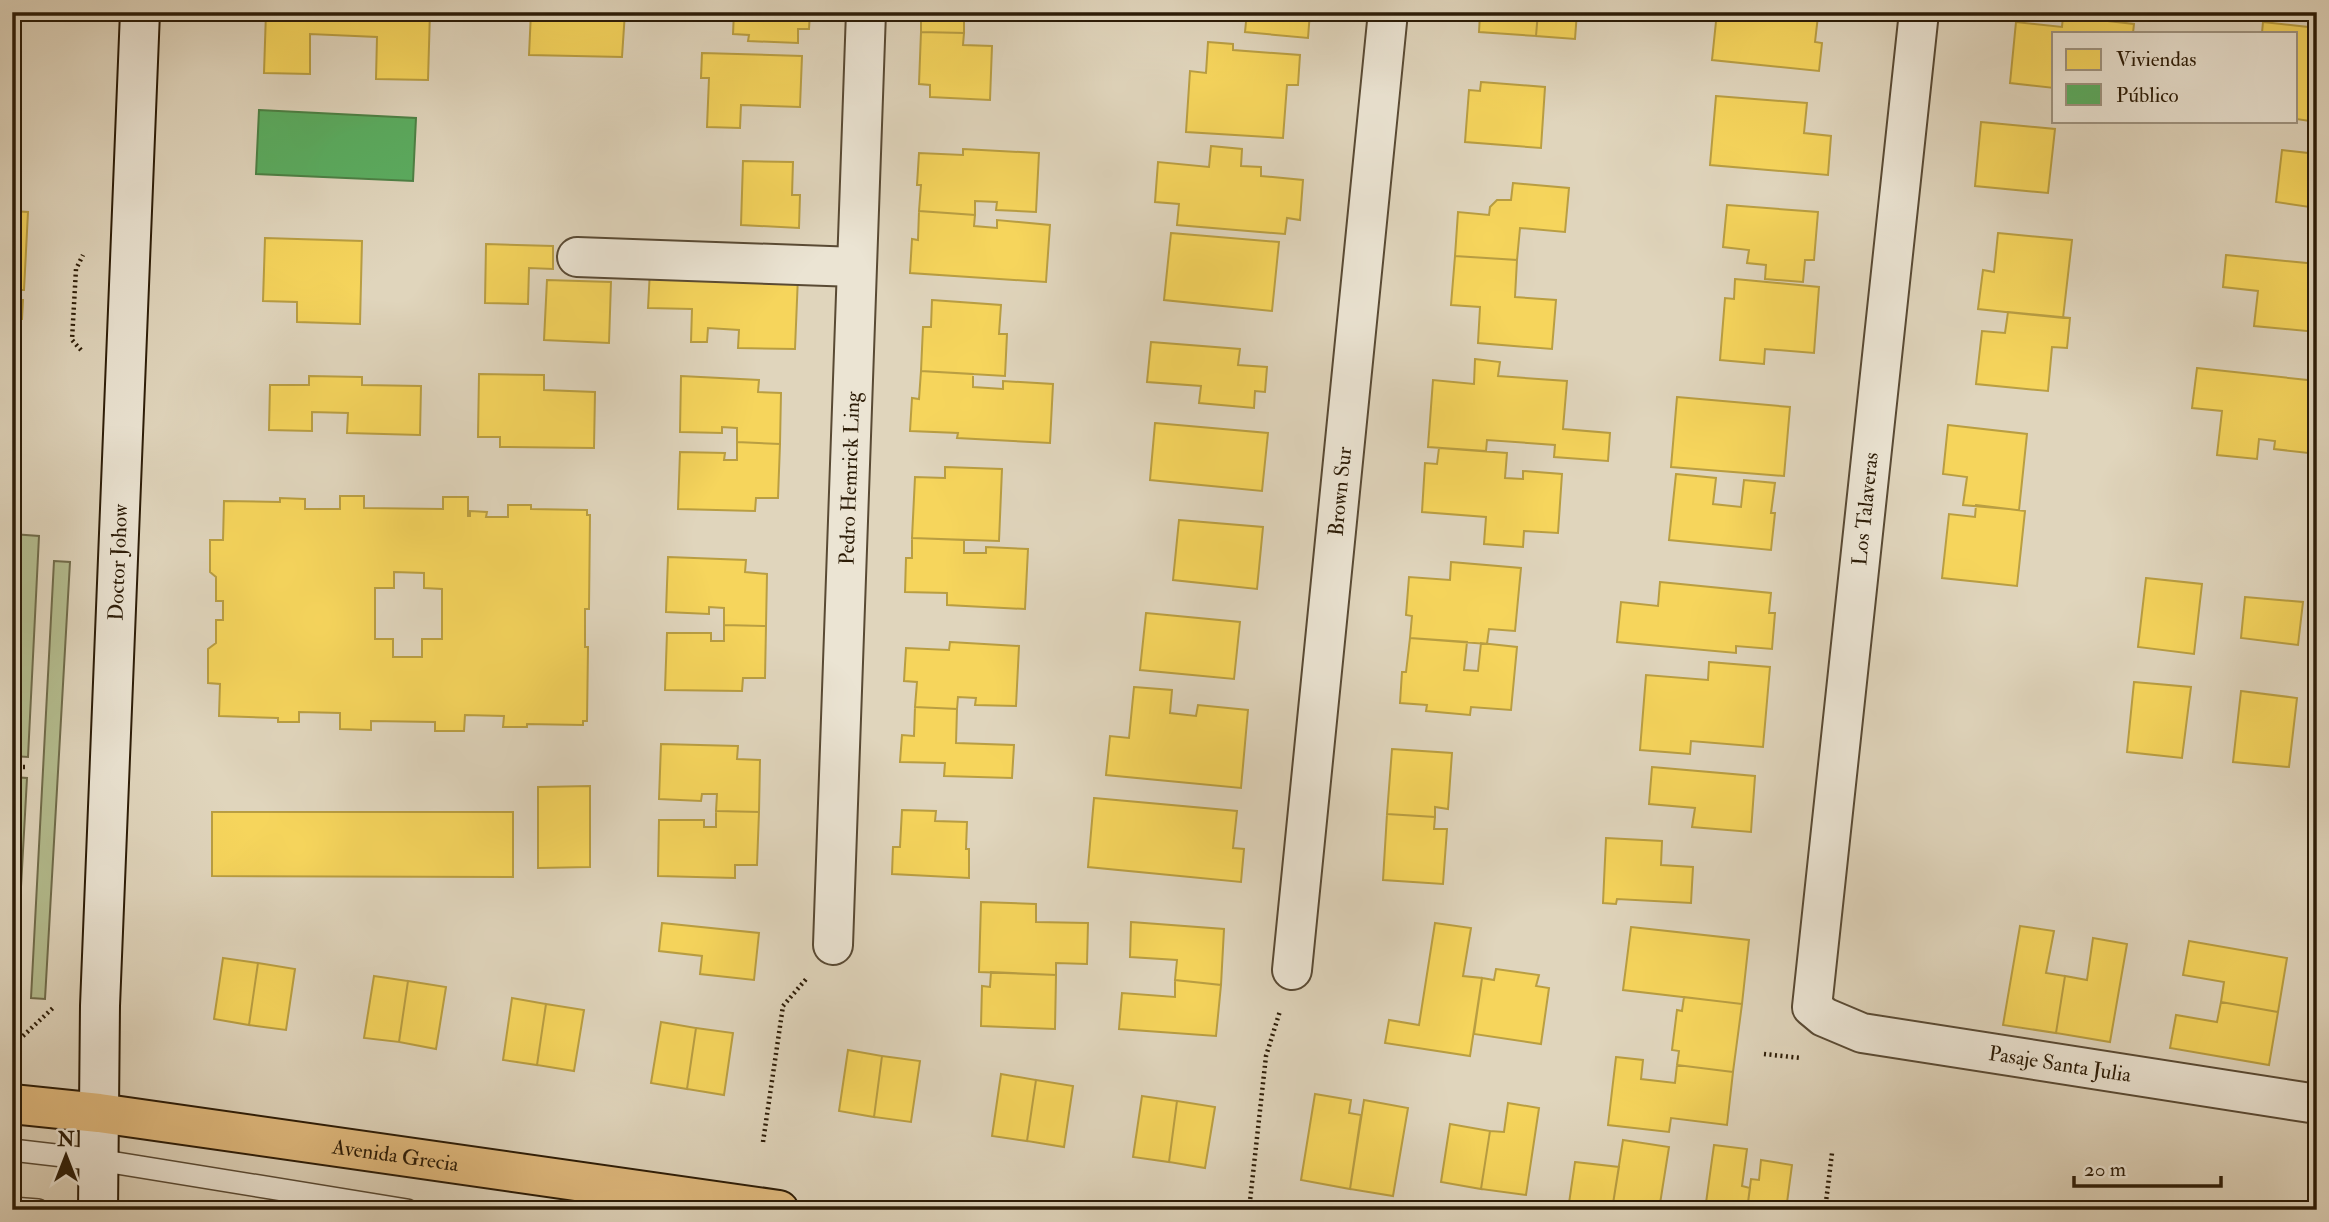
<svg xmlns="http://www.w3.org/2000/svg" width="2329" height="1222" font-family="'IM FELL Double Pica',serif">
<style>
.green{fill:#b4bd8f;stroke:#706c4b;stroke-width:2}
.homes{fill:#f6d55c;stroke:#b99e42;stroke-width:2;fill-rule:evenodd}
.public{fill:#5aae61;stroke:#4c8246;stroke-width:2}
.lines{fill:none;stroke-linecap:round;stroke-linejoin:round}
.lane-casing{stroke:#594a34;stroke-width:24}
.street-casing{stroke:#594a34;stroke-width:42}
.secondary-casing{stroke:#2c1c07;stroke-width:42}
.primary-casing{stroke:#2c1c07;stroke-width:42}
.path{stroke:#2c1c07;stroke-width:4.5;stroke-dasharray:2 3.5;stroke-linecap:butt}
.lane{stroke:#ebe4d3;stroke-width:21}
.street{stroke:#ebe4d3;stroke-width:38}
.secondary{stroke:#ebe4d3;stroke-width:38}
.primary{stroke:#e0ba7e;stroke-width:38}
.labels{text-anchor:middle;stroke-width:7;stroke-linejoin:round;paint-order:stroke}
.street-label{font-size:21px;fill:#2c1c07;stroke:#ebe4d3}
</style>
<rect width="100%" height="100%" fill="#e0d5bc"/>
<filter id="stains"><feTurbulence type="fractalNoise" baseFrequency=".00286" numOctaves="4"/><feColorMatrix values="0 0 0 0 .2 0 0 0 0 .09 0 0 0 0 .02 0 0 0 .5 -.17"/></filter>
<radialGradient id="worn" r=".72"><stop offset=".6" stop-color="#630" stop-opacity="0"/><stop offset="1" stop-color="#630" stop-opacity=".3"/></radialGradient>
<path class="green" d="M12,534L39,536L28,757L12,756Z
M54,561L70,562L45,999L31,998Z
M12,777L27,778L15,996L12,998Z"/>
<path class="homes" d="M266,12H430L428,80L376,79L377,37L310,34V74L264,73Z
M531,12H625L622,57L529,55Z
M734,12H810L809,29H798V43L748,41L749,35L733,34Z
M921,12H991L990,20H964V33L921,32Z
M1247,12H1310L1308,38L1245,32Z
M1474,12H1538L1536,36L1479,32L1480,14Z
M1538,12H1577L1575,39L1536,36Z
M1717,12H1783L1818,16L1815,42L1822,43L1819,71L1712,60Z
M2063,16L2134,24L2133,33H2054V88L2010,83L2016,22L2062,27Z
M2263,22L2317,28L2314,51H2317V122L2296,119V33H2262Z
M921,32L964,33L963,45L992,46L990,100L930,97V85L919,84Z
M1208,42L1233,44V50L1300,55L1298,85H1287L1283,138L1186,132L1190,71L1206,73Z
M702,53L802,56L800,107L741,105L740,128L707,127L709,78H701Z
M1481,82L1545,87L1541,148L1465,142L1469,90L1480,91Z
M1716,96L1807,103L1804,133L1831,136L1828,175L1710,165Z
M1981,122L2055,129L2048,193L1975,186Z
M1211,146L1242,149L1241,166L1261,167V176L1303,180L1300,220L1287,218L1285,234L1177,225L1179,204L1155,202L1158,162L1209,167Z
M963,149L1039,153L1036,212L996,210L997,202L975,201V215L919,211L921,185H917L919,153L963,155Z
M2282,150L2317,154V234L2308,233L2310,207L2276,202Z
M743,161L793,162L792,195H800L799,228L741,225Z
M1513,183L1569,188L1565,232L1520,228L1517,260L1455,256L1458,212L1489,215L1490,207L1497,200H1511Z
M1727,205L1818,212L1814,260H1805L1803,282L1765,279L1766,265L1747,263L1749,250L1723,247Z
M12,211L28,212L24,290H20L19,300H23L22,319H18V329H12Z
M919,211L975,215L974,226L997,228V220L1050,225L1046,282L910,273L912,239L918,240Z
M1171,233L1279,242L1272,311L1164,300Z
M1998,233L2072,240L2063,318L1978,309L1983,270L1994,272Z
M265,238L362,241L360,324L297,322V302L263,301Z
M486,244L553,246V269L529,268L528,304L485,303Z
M2226,255L2317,264V332L2254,326L2258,291L2223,287Z
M1455,256L1517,260L1515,297L1556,300L1552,349L1478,343L1480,307L1451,305Z
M650,270L798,276L795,349L738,348L739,330L708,328L707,342H691L692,309L648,308Z
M1735,279L1819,287L1814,353L1765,349L1764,364L1720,360L1725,298L1734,299Z
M547,280L611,282L609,343L544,340Z
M932,300L1001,305L999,334H1007L1005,376L921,371L923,327H931Z
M2008,312L2070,318L2067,348L2052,347L2048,391L1976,384L1982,331L2005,333Z
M1151,342L1240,349L1238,365L1267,367L1265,392L1255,391L1254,408L1199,403L1201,386L1147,382Z
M1475,359L1500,362L1498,376L1567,381L1563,429L1610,433L1608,461L1554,457L1555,445L1487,440L1486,451L1428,447L1433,380L1474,384Z
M2197,368L2317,381V454L2274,449L2275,441L2259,439L2257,459L2217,455L2222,411L2192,408Z
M921,371L973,374V387L1003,389V381L1053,384L1050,443L957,438L958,433L910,431L912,398L919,399Z
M479,374L544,375V390L595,392L594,448L500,447V437H478Z
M309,376L362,377V385L421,386L420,435L347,433L348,413L312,412V431L269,430L270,385H309Z
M681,376L759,380L758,392L781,393L780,444L737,442V428L722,427V433L680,432Z
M1677,397L1790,407L1784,476L1671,467Z
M1155,423L1268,433L1262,491L1150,480Z
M1948,425L2027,434L2019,510L1963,505L1967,477L1943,474Z
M737,442L780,444L778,498H756L755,511L678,509L680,452L725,453L724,460H737Z
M1439,448L1507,453L1505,478L1523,479V471L1562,474L1558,533L1524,531L1523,547L1484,544L1486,517L1422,512L1425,463L1437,464Z
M945,467L1002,469L999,541L912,538L915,477L945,478Z
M1676,474L1716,478L1713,504L1741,507L1744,480L1775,483L1771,513H1775L1771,550L1669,540Z
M340,496H364V508L443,509V497H468V516H470V511L487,512L486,517H508V505H531V509L587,510V515H590L589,609H585V647H588L587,721H583V725L527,724V727H503L504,716L465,715L464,731H435V722L371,721V730L340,729V713L299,712V722H278V718L219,716L220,684L208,683V649L216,643V620H223V601H216V577L210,572V540H223L224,501L280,502V498L305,499V509H340ZM394,572L424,573V588L442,589V639H422V657H393V639H375V588H394Z
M1976,505L2025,511L2017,586L1942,578L1949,514L1975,517Z
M1179,520L1263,527L1257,589L1173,580Z
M912,538L964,540V553H986V547L1028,549L1025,609L947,605V593L905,592L906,558H912Z
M668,557L746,560L745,572L767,574L766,626L724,625V608L709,607V614L666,612Z
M1451,562L1521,568L1515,631L1489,629L1487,644L1410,638L1412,616L1406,615L1409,577L1450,580Z
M2146,578L2202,584L2194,654L2138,647Z
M1660,582L1771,593L1769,613H1775L1772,649L1736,646V653L1617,642L1621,602L1658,606Z
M2245,597L2303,602L2298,645L2241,638Z
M1146,613L1240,622L1234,679L1140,670Z
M724,625L766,626L765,678H743L742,691L665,690L667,633H711V641H724Z
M1410,638L1467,642L1464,670L1478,671L1481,643L1517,647L1511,710L1471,707L1470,715L1426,711L1427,705L1400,703L1402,672H1406Z
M950,642L1019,646L1016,706L975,705L976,698L958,697L957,709L915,707L917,682L904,681L906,648L949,650Z
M1709,662L1770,667L1763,747L1691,741L1690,754L1640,750L1646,675L1708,680Z
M2134,682L2191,687L2182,758L2127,752Z
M1134,687L1172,690L1170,713L1196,716L1198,705L1248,710L1241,788L1106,775L1110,736L1129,738Z
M2241,691L2297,698L2289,767L2233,762Z
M915,707L957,709L956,743L1014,745L1012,778L944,776L945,763L900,762L902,735L914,736Z
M661,744L738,746L737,759L760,760L759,812L716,811L717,794H702L701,801L659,799Z
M1392,749L1452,753L1448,809L1435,807V817L1387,814Z
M1652,767L1755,776L1751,832L1692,827L1695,808L1649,804Z
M590,786V867L538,868V787Z
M1094,798L1237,811L1233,848L1244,849L1241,882L1088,867Z
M902,810L936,811L935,821L967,822L966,849H969V878L892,874L893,847H900Z
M716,811L759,812L757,865H735V878L658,876L659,820H704V827H716Z
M212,812H513V877L212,876Z
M1387,814L1435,817L1434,829H1447L1443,884L1383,880Z
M1606,838L1662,841L1661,865L1693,867L1691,903L1617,899L1616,904L1603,903Z
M981,902L1036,904V922L1088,923L1087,964L1056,963V975L979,972Z
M1131,922L1224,929L1221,985L1175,980L1177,960L1130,957Z
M662,923L759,933L754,980L700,974L702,956L659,951Z
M1435,923L1471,928L1463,976L1482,978L1470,1056L1385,1043L1389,1020L1419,1025Z
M2020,926L2054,931L2046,973L2065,976L2056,1033L2003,1025Z
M1631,927L1749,940L1742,1004L1623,990Z
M2093,938L2127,944L2110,1042L2056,1033L2065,976L2087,980Z
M2189,941L2287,958L2278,1012L2221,1002L2224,982L2183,975Z
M223,958L258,963L249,1025L214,1019Z
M258,963L295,969L286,1030L249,1025Z
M1496,969L1539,975L1536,986L1549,988L1541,1044L1474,1034L1482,978L1494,980Z
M991,972L1056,975L1055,1029L981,1026L982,986L990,987Z
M374,976L408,981L399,1042L364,1038Z
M1175,980L1221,985L1216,1036L1119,1029L1122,993L1175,997Z
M408,981L446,987L436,1049L399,1042Z
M1684,997L1742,1004L1733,1072L1677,1065L1679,1051L1672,1050L1677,1010L1682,1011Z
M512,998L546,1004L537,1065L503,1060Z
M2221,1002L2278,1012L2269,1065L2170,1048L2176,1015L2217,1022Z
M546,1004L584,1010L574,1071L537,1065Z
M661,1022L696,1028L687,1089L651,1083Z
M696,1028L733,1033L724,1095L687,1089Z
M848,1050L882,1056L874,1117L839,1111Z
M882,1056L920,1061L911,1122L874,1117Z
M1616,1057L1643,1060L1641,1079L1675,1083L1677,1065L1733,1072L1727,1125L1671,1118L1669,1132L1608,1125Z
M1001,1074L1036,1080L1027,1141L992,1136Z
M1036,1080L1073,1086L1064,1147L1027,1141Z
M1315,1094L1351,1100L1349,1113L1361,1115L1350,1189L1301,1180Z
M1142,1096L1177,1101L1169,1162L1133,1157Z
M1364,1100L1408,1108L1393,1196L1350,1189Z
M1177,1101L1215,1107L1205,1168L1169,1162Z
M1508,1103L1539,1108L1526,1195L1481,1189L1490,1131L1504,1132Z
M1450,1124L1490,1131L1481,1189L1441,1182Z
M1623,1140L1669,1147L1659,1210H1612Z
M1714,1145L1747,1149L1742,1186L1750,1188L1747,1210H1705Z
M1761,1160L1792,1165L1786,1210H1747L1751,1179L1759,1180Z
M1575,1162L1619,1167L1612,1210H1568Z"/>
<path class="public" d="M259,110L416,118L413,181L256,174Z"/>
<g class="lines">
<defs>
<path id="lane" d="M12,1150L98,1160L407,1210
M12,1208L38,1210"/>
<g id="street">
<path id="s1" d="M1919,12L1812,1007L1824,1017L1862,1033L2317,1104"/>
<path d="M577,257L856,267"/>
<path id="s2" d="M833,945L866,12"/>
<path id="s3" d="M1292,970L1388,12"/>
</g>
<g id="secondary">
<path id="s4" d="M98,1210L100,1006L140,12"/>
</g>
<g id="primary">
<path id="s5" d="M12,1104L99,1113L779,1210"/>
</g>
</defs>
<use href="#lane" class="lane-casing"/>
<use href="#street" class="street-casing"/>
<use href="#secondary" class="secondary-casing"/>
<use href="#primary" class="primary-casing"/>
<path class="path" d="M81,350L72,340L76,269L83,255
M12,767H27
M23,1036L55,1006
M1764,1054L1801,1058
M763,1142L783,1006L807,978
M1249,1210L1266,1056L1280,1011
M1825,1210L1832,1153"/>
<use href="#lane" class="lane"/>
<use href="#street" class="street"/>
<use href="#secondary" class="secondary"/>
<use href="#primary" class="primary"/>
</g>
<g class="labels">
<g class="street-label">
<text dy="7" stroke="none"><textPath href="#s2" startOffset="467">Pedro Hemrick Ling</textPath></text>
<text dy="7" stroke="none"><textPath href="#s3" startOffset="481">Brown Sur</textPath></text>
<text transform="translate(1865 509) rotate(-84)" y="7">Los Talaveras</text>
<text dy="7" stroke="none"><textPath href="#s4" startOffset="648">Doctor Johow</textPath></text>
<text dy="7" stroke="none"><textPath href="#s1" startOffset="1258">Pasaje Santa Julia</textPath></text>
<text dy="7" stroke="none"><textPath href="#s5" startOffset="387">Avenida Grecia</textPath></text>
</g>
</g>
<rect width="2329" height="1222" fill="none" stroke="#e0d5bc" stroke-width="42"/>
<rect x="14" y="14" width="2301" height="1194" fill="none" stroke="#2c1c07" stroke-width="3.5"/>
<rect x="21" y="21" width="2287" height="1180" fill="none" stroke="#2c1c07" stroke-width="2"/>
<rect x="2052" y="32" width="245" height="91" fill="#ebe4d3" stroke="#9f9481" stroke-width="2"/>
<rect x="2066" y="49" width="35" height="21" fill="#f6d55c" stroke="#9f9481" stroke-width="2"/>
<text x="2116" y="66" font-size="21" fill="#2c1c07">Viviendas</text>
<rect x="2066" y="84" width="35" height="21" fill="#5aae61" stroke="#9f9481" stroke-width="2"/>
<text x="2116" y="102" font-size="21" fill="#2c1c07">Público</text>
<g transform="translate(66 1156)" stroke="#ebe4d3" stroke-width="5" paint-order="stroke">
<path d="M0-5L12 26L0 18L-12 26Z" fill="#2c1c07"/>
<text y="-10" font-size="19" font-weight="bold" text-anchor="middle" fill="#2c1c07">N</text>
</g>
<path d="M2074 1176v10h147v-10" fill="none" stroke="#2c1c07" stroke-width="3.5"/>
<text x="2084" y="1176" font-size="21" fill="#2c1c07" stroke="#ebe4d3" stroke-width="5" paint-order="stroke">20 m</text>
<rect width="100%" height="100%" filter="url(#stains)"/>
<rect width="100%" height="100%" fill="url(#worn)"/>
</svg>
